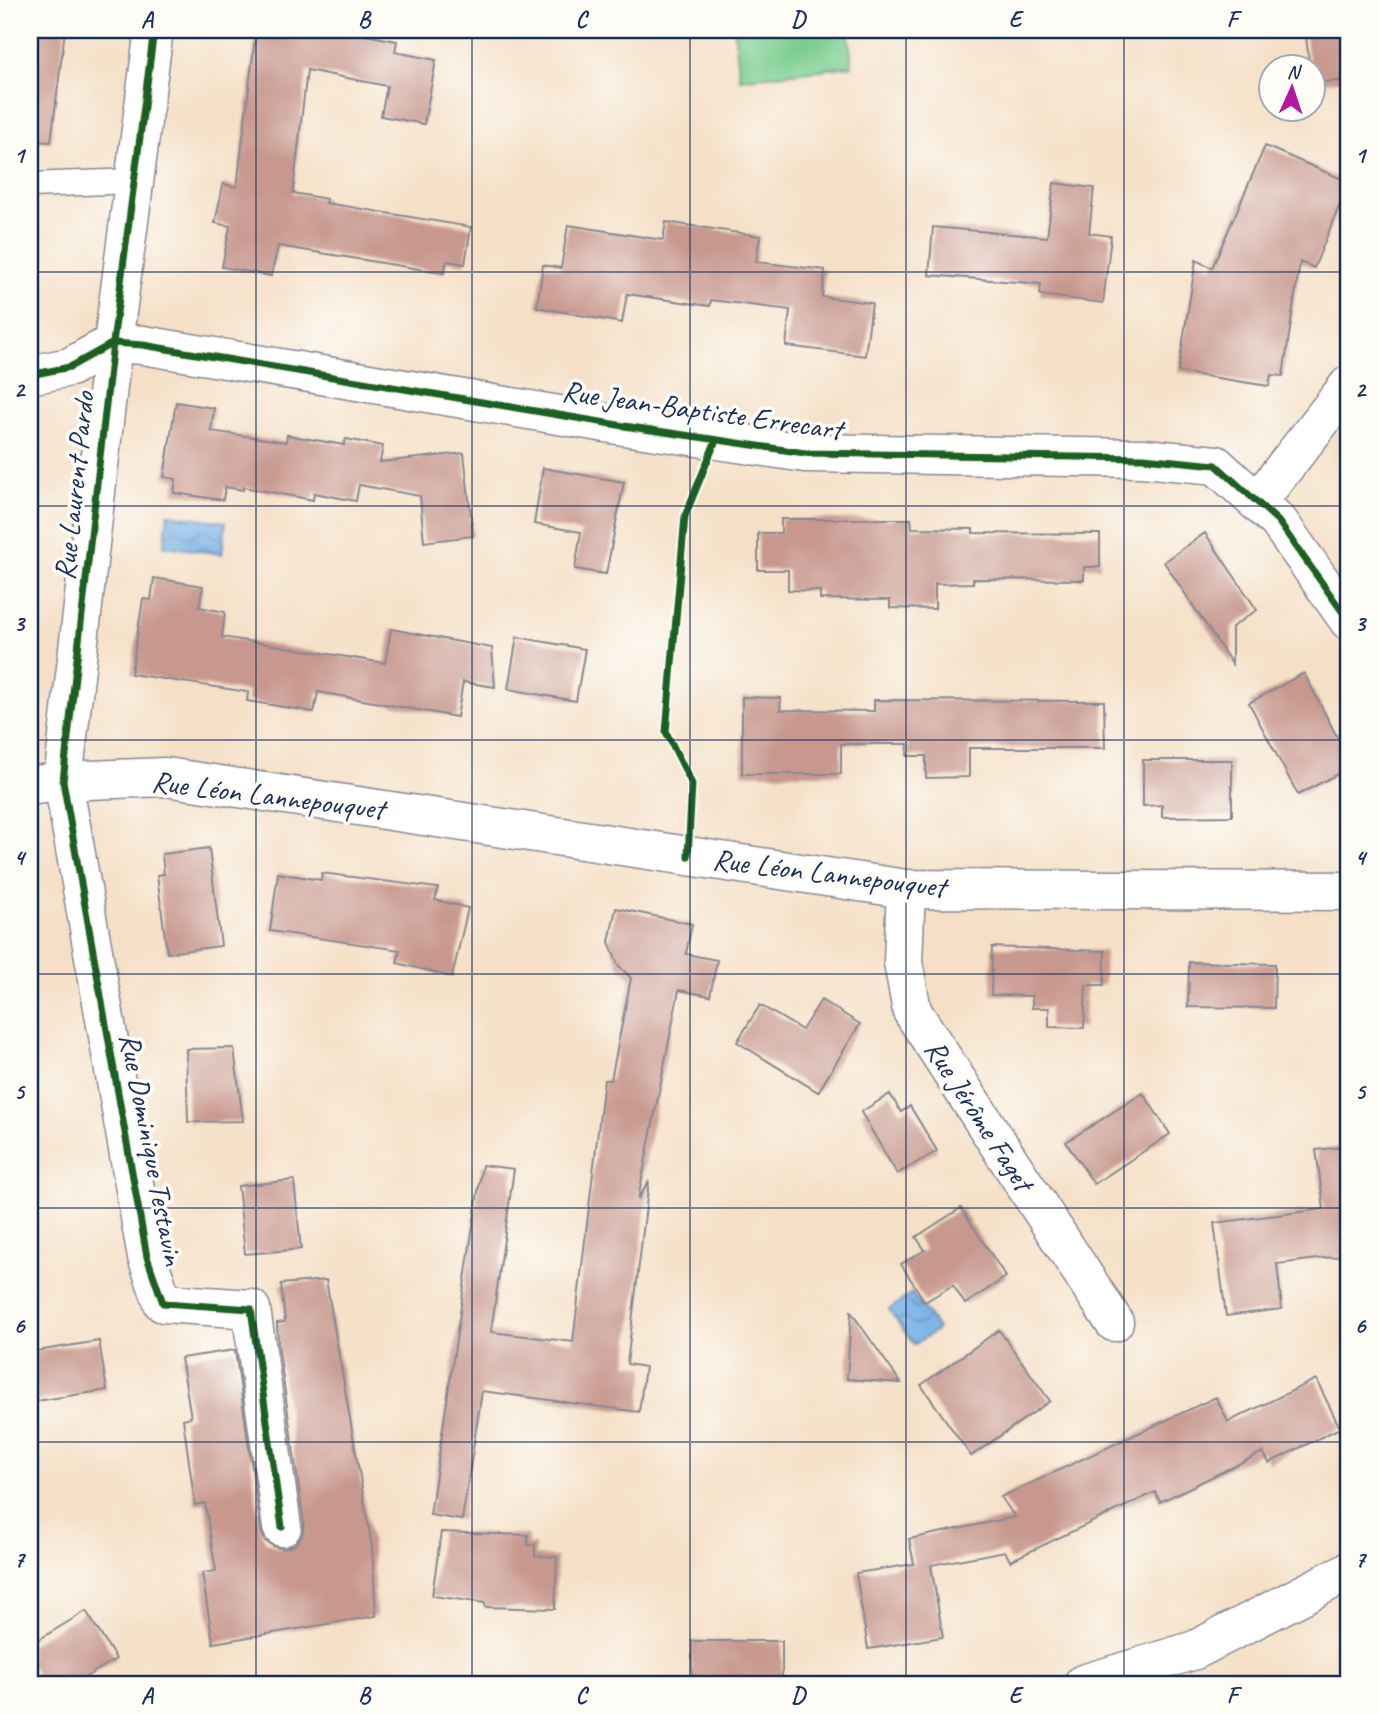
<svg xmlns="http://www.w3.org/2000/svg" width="1379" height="1714" font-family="Caveat,sans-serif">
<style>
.garden{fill:#7acd8f;stroke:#4a7e76;stroke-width:2}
.water{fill:url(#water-waves);stroke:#476fa2;stroke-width:2}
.building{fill:#c8988e}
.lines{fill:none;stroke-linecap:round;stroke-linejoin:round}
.service-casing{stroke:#888892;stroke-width:27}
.minor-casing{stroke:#888892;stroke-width:41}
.secondary-casing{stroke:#888892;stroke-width:41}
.service{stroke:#fff;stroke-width:24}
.minor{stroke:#fff;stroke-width:38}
.secondary{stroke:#fff;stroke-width:38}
.cycleway-casing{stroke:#fdfcf7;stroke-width:11}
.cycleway{stroke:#1b5e20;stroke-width:7}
.grid{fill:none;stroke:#1b2f5e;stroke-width:2;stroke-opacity:0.55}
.labels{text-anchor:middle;stroke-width:7;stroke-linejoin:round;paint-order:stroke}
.street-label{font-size:30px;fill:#1b2f5e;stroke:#fdfcf7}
.neatline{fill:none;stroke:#1b2f5e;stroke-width:2.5}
.grid-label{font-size:23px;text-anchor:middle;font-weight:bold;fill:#1b2f5e}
</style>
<defs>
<pattern id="water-waves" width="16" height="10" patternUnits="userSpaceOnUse" patternTransform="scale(1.75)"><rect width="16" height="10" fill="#73afe5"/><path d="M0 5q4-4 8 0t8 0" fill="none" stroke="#5e8fbd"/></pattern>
</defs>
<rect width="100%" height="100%" fill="#fdfcf7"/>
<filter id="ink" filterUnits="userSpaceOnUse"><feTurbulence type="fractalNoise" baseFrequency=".0143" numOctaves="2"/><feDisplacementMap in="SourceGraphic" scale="14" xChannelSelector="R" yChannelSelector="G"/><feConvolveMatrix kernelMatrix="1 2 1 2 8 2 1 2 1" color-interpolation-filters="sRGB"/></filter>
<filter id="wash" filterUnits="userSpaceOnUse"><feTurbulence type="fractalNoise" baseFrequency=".00686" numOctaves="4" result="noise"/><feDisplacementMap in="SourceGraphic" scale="28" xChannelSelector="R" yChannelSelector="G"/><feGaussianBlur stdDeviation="1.57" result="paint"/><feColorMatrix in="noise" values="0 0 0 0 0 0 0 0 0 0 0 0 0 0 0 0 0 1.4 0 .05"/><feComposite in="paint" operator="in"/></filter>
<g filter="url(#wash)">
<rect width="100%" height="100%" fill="#f5e0c7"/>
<path class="garden" d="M734,30H848L852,66L740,79Z"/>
<path class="water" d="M168,514L226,522L222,554L164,546Z
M912,1293L938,1329L914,1345L889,1310Z"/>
<g id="blocks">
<path class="building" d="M30,30H65L51,142L30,141Z
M256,30H339L397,41L395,52L436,60L424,124L381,116L387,86L307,70L293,193L327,199L326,203L471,227L465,264L447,261L444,273L278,246L271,276L222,267L230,226L215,223L223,184L237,187Z
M1305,30H1349V80L1312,83Z
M1265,146L1349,182L1314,268L1300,262L1283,376L1271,375L1269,386L1178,372L1196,260L1212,268Z
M1054,183L1094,188L1089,233L1111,236L1103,303L1040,295L1041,284L929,275L933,227L1047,237Z
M666,222L760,236L756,262L825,270L822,297L872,303L865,356L786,346L790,310L711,300L710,306L627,294L622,323L537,307L543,265L561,268L568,225L663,240Z
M176,402L214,408L211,431L286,442L287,435L344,445L346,439L383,446L380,462L464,453L473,536L424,542L420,496L359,485L356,501L314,493L313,500L243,487V490L225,487L223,500L174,493L176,479L164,477Z
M543,468L624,482L606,574L575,569L581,532L534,524Z
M781,519H911L912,528L973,529V533L1100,534V567H1084V580L973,579V583L935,584V609L890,608V600L820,599V591L788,590V570H758V533H781Z
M1205,533L1257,610L1232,627V664L1164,562Z
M154,578L203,586L199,607L225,612L222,637L385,663L391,629L492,648L495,687L463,682L457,717L318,692L314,712L247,701L248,692L131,674L143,599L151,600Z
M517,637L585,649L576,701L508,689Z
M1304,673L1349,760V768L1298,795L1249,703Z
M742,697L781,698L780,710L874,711V700L1104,701L1105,748H969V777L926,778V756H907L908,744H841V774H742Z
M1143,760H1232V816L1162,817V805L1143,806Z
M209,848L221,946L167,953L157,875L164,874L162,854Z
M278,873L321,880L322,873L438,888L435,900L468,908L452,977L397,963L400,950L270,931Z
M616,908L692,924L686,954L717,960L710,996L679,990L638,1199L649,1181L627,1364L645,1367L639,1412L482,1391L462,1520L430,1515L482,1165L514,1169L491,1332L573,1342L604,1080H611L631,978L618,965L609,942Z
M992,947L1105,951L1104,985H1086L1084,1028L1049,1027V1008H1032V996L991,995Z
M1189,962L1275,964L1274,1008L1188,1007Z
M821,1000L860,1024L818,1092L737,1042L760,1005L802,1030Z
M234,1048L243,1121L188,1122L186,1049Z
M1143,1093L1170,1134L1094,1184L1066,1142Z
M890,1094L901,1112L910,1106L937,1151L897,1174L861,1112Z
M1349,1146V1255L1277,1264L1282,1309L1226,1316L1214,1223L1324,1209L1316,1150Z
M294,1180L301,1249L245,1254L238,1186Z
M961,1208L1006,1277L965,1304L953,1285L925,1302L901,1264L925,1250L916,1237Z
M326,1280L372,1546L376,1616L213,1643L202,1573L216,1571L205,1503L195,1505L183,1419L191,1417L181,1358L235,1350L261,1531L265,1541L275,1547L284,1549L295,1545L302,1536L304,1524L278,1344L277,1323L285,1322L281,1284Z
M851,1312L901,1383L847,1379Z
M999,1330L1050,1401L971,1456L921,1385Z
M99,1341L107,1390L30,1402V1352Z
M1316,1379L1340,1428L1269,1463L1263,1452L1160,1502L1155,1492L1010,1561L1005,1551L931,1565L943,1637L868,1649L856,1573L914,1564L909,1539L1015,1517L1001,1497L1216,1397L1228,1422Z
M441,1532L528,1535V1545H535V1556L557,1557L555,1609L485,1607V1603L432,1596Z
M86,1611L116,1659L74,1684H42L30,1663V1645Z
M692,1641H782V1681H692Z"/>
</g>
</g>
<g filter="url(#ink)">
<use href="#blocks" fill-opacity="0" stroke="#888892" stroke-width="2"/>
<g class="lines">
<defs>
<path id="service" d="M30,185L134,181"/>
<path id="minor" d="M154,30L113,343L63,781L147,1257L163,1303L251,1309L282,1527
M30,375L70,367L113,343L143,345L624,426L805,453L1143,458L1216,465L1278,521L1349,621
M1258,501L1349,385
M30,786L63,781L166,777L906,889L1349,891
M906,889L903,962L912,1011L1114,1322"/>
<path id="secondary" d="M1083,1684L1195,1650L1349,1571"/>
</defs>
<use href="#service" class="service-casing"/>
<use href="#minor" class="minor-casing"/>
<use href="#secondary" class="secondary-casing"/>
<use href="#service" class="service"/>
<use href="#minor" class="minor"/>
<use href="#secondary" class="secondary"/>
<defs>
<path id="cycleway" d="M154,30L113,343L63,781L147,1257L163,1303L251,1309L282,1527
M30,375L70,367L113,343L143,345L624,426L805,453L1143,458L1216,465L1278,521L1349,621
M688,856L692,784L666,732L685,516L716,440"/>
</defs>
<use href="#cycleway" class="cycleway-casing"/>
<use href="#cycleway" class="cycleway"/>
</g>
</g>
<path class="grid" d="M256,30V1684M472,30V1684M690,30V1684M906,30V1684M1124,30V1684M30,272H1349M30,506H1349M30,740H1349M30,974H1349M30,1208H1349M30,1442H1349"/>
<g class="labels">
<g class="street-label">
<text transform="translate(702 410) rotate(8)" y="10">Rue Jean-Baptiste Errecart</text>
<text transform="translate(74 486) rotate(-84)" y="10">Rue Laurent Pardo</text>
<text transform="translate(268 795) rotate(7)" y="10">Rue Léon Lannepouquet</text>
<text transform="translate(829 873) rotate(7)" y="10">Rue Léon Lannepouquet</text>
<text transform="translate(979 1115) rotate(57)" y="10">Rue Jérôme Faget</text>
<text transform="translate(152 1149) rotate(79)" y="10">Rue Dominique Testavin</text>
</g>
</g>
<rect width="1379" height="1714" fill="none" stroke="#fdfcf7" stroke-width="77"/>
<g transform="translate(1292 88) rotate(3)"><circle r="33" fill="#fdfcf7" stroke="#a3aaba" stroke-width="2"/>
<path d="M0-5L12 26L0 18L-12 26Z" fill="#b5179e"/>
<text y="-10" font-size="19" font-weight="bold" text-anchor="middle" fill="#1b2f5e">N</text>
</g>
<rect x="38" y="38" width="1302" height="1638" class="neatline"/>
<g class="grid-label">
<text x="147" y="27">A</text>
<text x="364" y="27">B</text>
<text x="581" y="27">C</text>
<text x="798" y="27">D</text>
<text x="1015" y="27">E</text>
<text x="1232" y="27">F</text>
<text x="19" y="163">1</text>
<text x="1360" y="163">1</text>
<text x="19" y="397">2</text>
<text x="1360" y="397">2</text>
<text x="19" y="631">3</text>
<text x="1360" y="631">3</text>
<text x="19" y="865">4</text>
<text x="1360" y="865">4</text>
<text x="19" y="1099">5</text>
<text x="1360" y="1099">5</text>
<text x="19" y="1333">6</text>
<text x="1360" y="1333">6</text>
<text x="19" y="1567">7</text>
<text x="1360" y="1567">7</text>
<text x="147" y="1703">A</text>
<text x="364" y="1703">B</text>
<text x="581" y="1703">C</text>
<text x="798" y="1703">D</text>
<text x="1015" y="1703">E</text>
<text x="1232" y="1703">F</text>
</g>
</svg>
